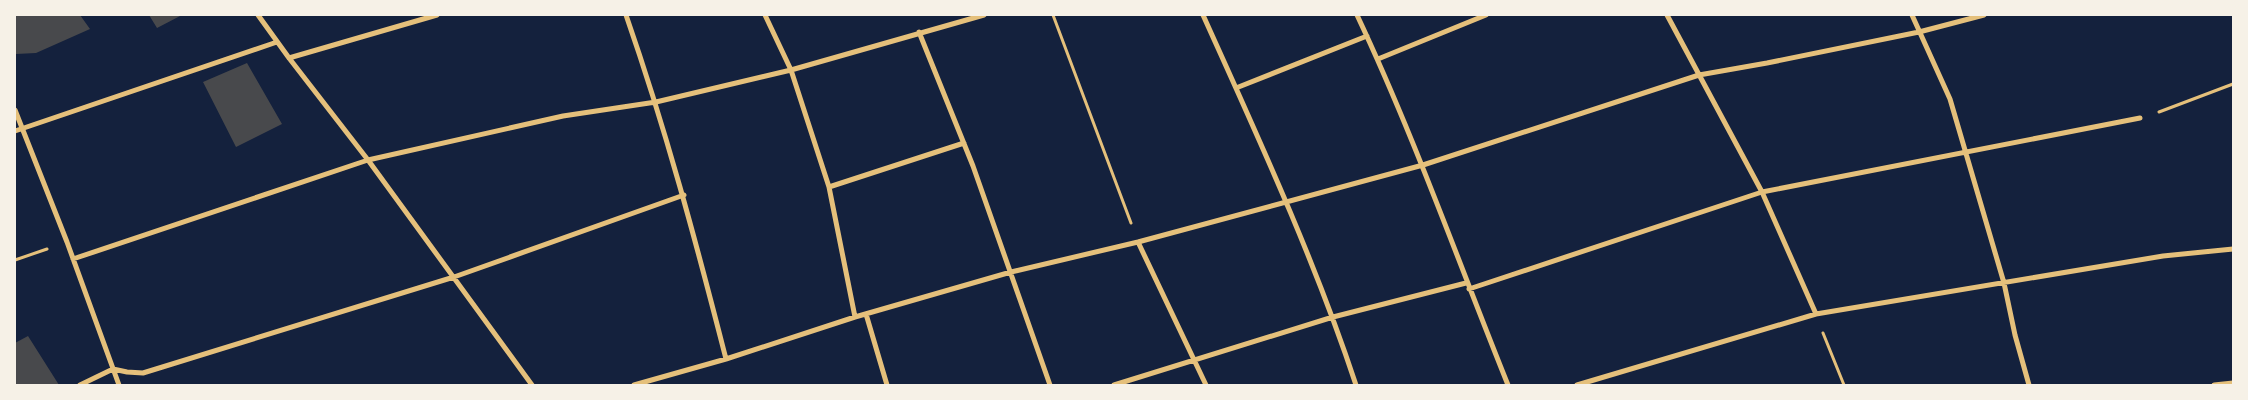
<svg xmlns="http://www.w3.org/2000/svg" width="2248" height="400" font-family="'Fira Sans',sans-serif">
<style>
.building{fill:#48494c}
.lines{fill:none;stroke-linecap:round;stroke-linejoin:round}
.path{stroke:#e5c07b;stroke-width:3}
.minor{stroke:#e5c07b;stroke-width:5}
</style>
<rect width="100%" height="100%" fill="#14213d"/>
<path class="building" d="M15,15H80L90,29L36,53L16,54Z
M149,15H182L157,28Z
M247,63L282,124L236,147L203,82Z
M28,336L59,385H15V343Z"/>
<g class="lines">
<path class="path" d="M1053,15L1131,223
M2159,112L2233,84
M15,260L47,249
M1823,333L1844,385"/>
<path class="minor" d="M258,15L289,58L368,160L532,385
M626,15C666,130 696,242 726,359
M765,15L791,70L829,187L855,317
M1203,15C1258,137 1314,258 1356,385
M1357,15C1414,136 1458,261 1508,385
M1667,15L1762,192L1816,314
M1912,15L1950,99L2004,283L2015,335L2029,385
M919,32L973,166L1050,385
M289,58L437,15
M1378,59L1486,15
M1236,88L1367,36
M15,110L67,242L119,385
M15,131L277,42
M829,187L964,143
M1138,242L1206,385
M73,259L368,160L563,116L656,102L791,70L984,15
M1469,289L1762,192L2140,118
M866,314L887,385
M80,385L113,369L127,372L143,373L454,277L684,195
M634,385L726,359L855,317L1011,272L1138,242L1423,165L1699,75L1767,63L1919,32L1984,15
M1114,385L1333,317L1466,283
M1577,385L1816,314L2163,256L2233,249
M2214,385L2233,383"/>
</g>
<rect width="2248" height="400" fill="none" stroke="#f6f1e7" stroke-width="32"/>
</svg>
